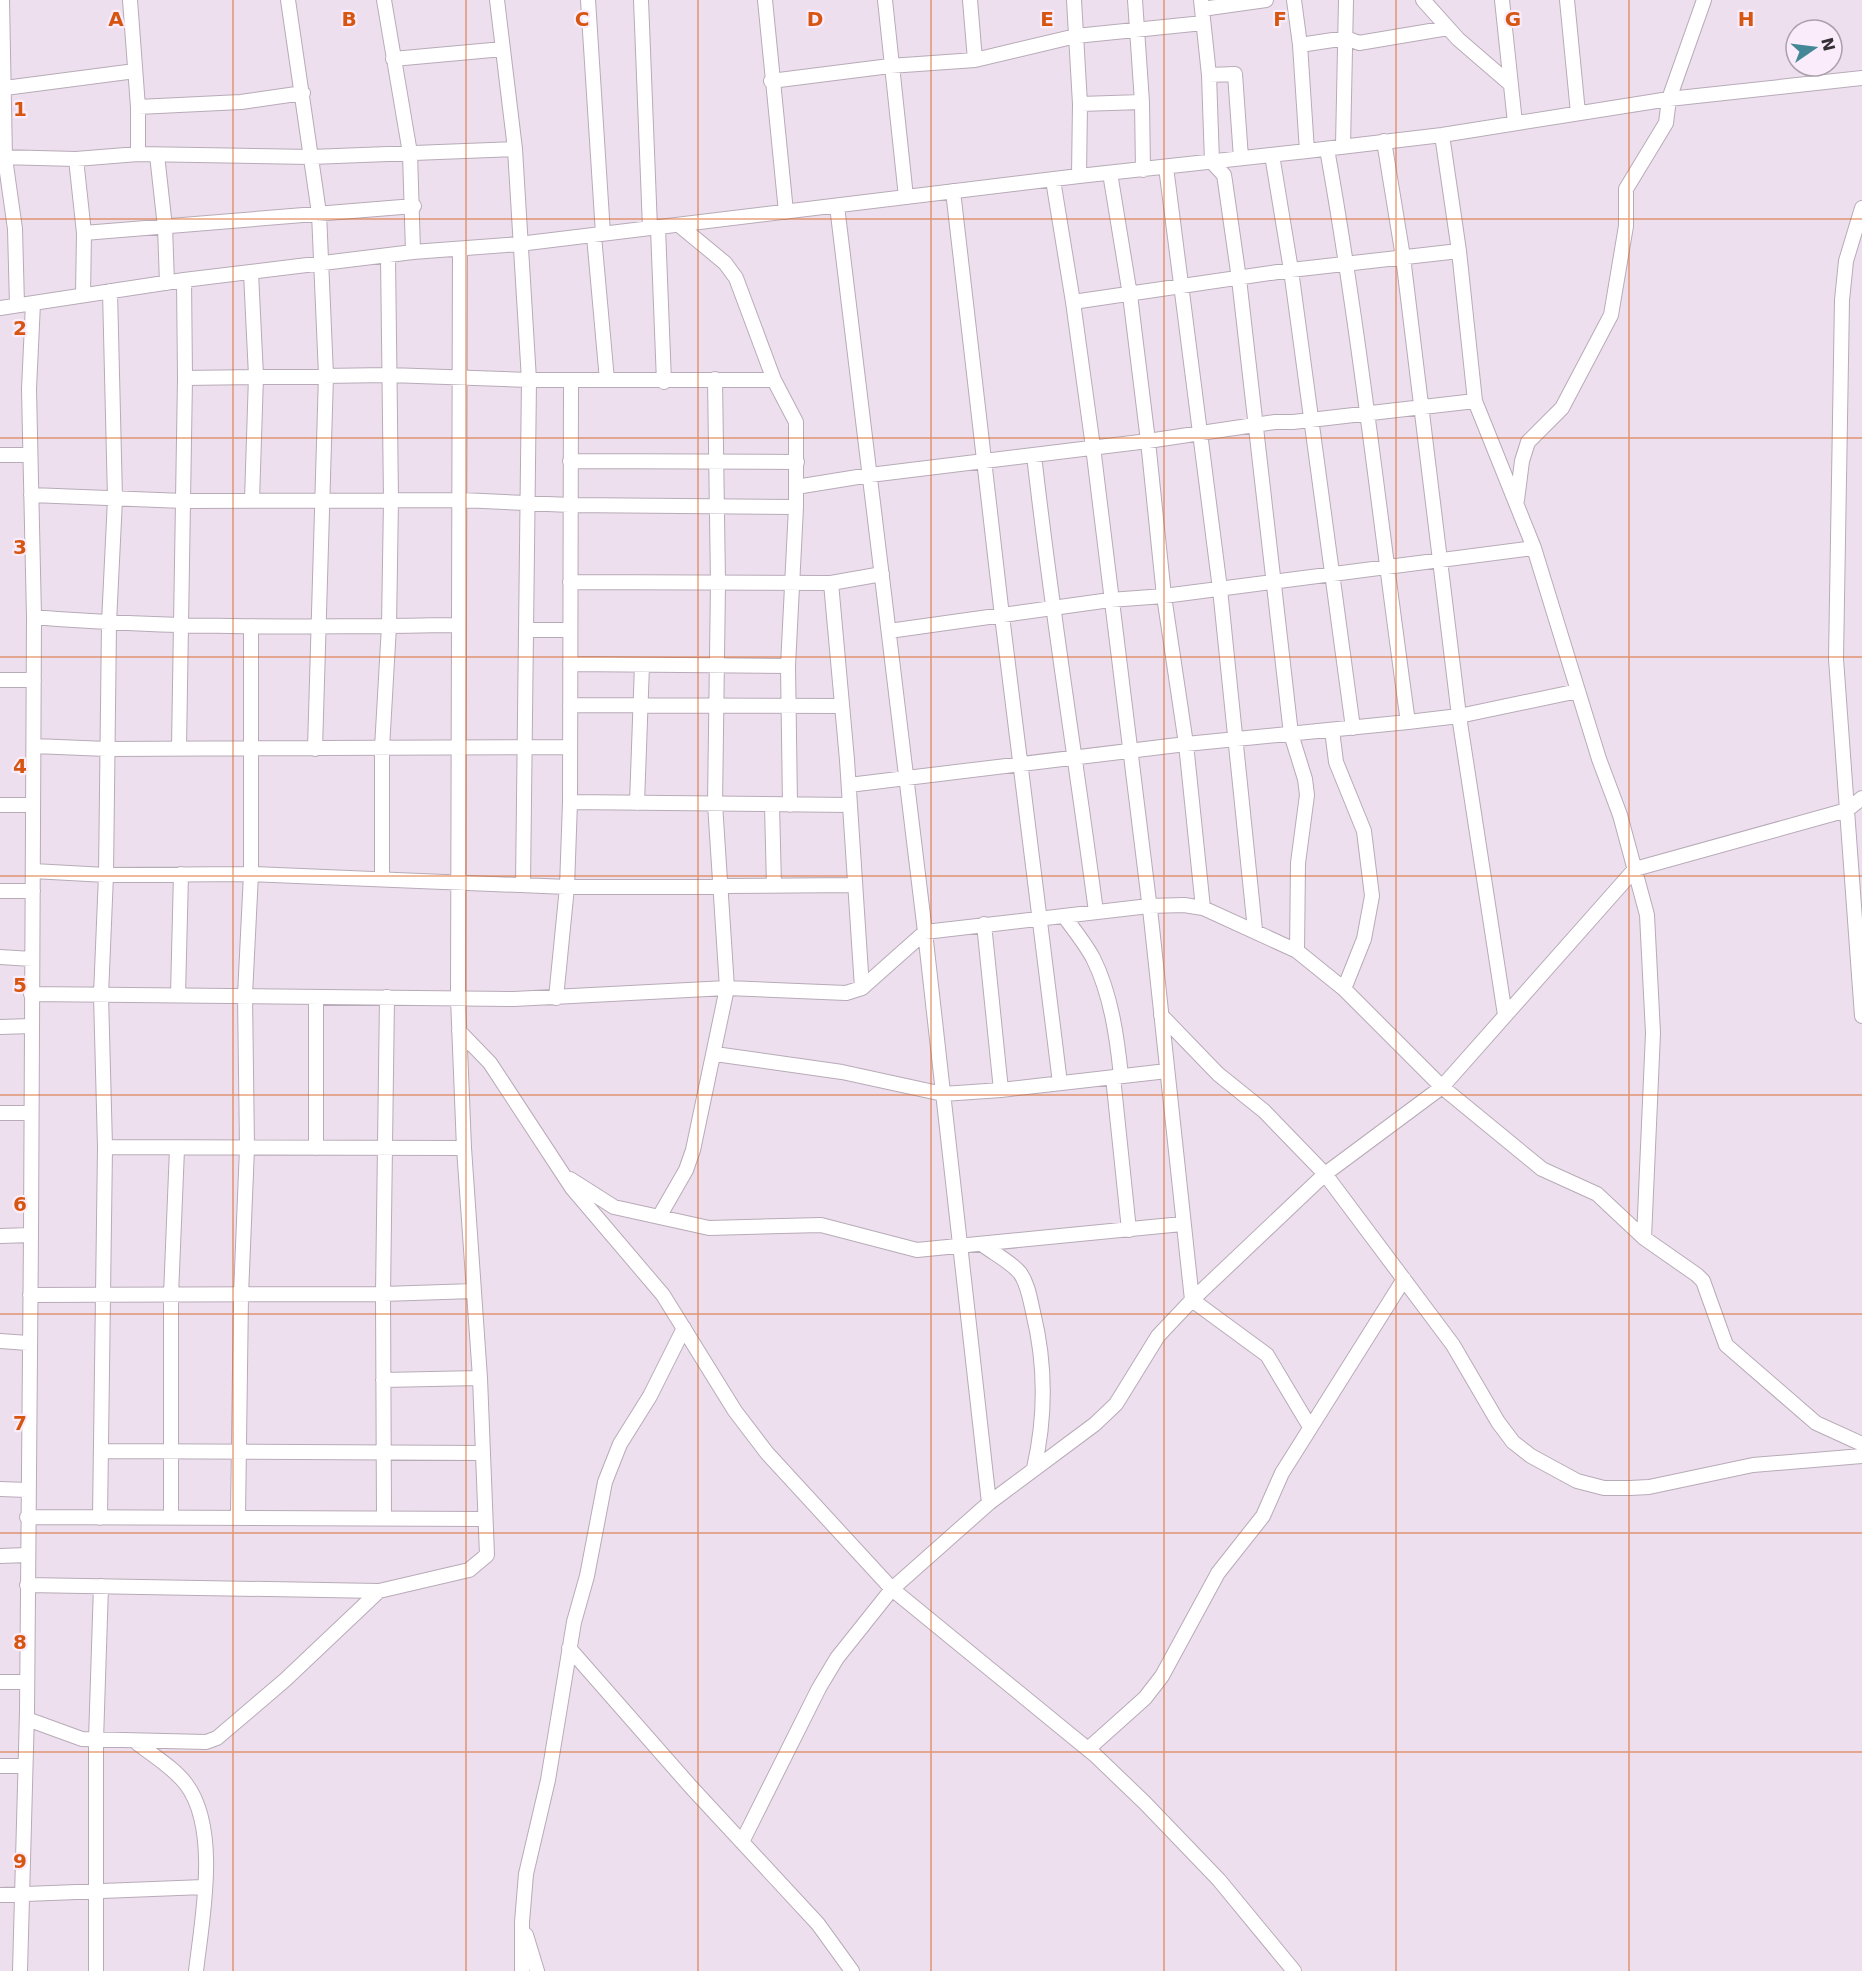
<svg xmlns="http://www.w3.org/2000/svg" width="1862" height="1971" font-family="'DejaVu Sans',sans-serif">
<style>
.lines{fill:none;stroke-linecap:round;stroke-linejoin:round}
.minor-casing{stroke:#b8abb8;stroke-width:16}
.minor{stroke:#fff;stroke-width:14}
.grid{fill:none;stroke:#d65510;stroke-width:1.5;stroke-opacity:0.55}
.grid-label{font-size:20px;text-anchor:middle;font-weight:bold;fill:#d65510;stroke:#faecfa;stroke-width:4.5;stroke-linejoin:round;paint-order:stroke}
</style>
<rect width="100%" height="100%" fill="#eddfed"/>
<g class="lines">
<defs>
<path id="minor" d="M2,0L5,158L15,229L17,305
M130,0L138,107V154
M288,0L319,213L326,375L315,749
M384,0L410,153L413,252
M497,0L515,149L529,380L523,884
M588,0L603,234
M641,0L650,228
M765,0L786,212
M885,0L906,197
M970,0L975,60
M1074,0L1080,104L1079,176
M1135,0L1142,102L1143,170
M1201,0L1209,75L1235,74L1241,158
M1294,0L1300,45L1307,151
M1423,0L1458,39L1509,83
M1502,0L1515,123
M1567,0L1578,113
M1202,9L1266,0
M1300,45L1346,38L1359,43L1448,28
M393,59L503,49
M1209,75L1212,162L1224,175L1225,181L1239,279L1291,734L1305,779L1307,795L1298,863L1297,951
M771,81L890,66L975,60L1076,36L1203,23
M5,88L135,71
M1080,104L1142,102
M138,107L241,102L303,93
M1442,135L1459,251L1475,401L1534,548L1599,759L1620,815L1647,915L1653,1033L1644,1238
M1384,141L1403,257L1459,716L1505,1015
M1343,146L1346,0
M1327,149C1361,339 1381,531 1408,722
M157,155L165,227L167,283
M1272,155L1291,270L1353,728
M0,157L76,159L138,154L311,157L515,149
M76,159L84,233L83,295
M1166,167L1220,589L1255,930
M1110,173L1130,295L1148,441L1164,596L1186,744L1203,908
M1053,180L1073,302L1093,447L1151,918L1192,1300L1267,1355L1310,1427
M953,191L1002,616L1060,1083
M837,206L925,932L989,1503
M1862,208L1846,261L1842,300L1836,659L1862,1016
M679,225L725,263L736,278L774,380L796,422V507L788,666L790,805
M658,228L664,382
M84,233L414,206
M594,236L607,380
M251,273L256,376L252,500
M1073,302L1291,270L1459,251
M0,308L184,280L413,252L519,244L1079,176L1307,151L1442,135L1669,99L1862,78
M185,378L389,375L529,380H774
M0,455H30
M1034,455C1051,608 1076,759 1096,912
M570,461L797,462
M796,487L870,475L1148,441L1275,422H1293L1475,401
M31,495L184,501L461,500L570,505L796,507
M1517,500L1522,461L1528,442L1562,408L1611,315L1626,226V189L1666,123L1669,99L1704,0
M570,582L831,583L882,574
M831,583L847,760L862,988
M34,617C174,629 316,627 457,625
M527,630H570
M889,631L1110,600L1164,596L1534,548
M570,664L788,666
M0,680H34
M570,705L842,706
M1332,730L1336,762L1364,831L1372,896L1364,939L1344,989
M34,746L107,749L570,747
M179,748L185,378L184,280
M849,785L1186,744L1408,722L1459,716L1578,691
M570,802L849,805
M637,803L642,665
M0,805H33
M772,805L774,886
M33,871L106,875L251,874L567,887L854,885
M382,879V748L389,626L391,500L388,256
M0,891H33
M1064,916C1074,930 1085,943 1093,958C1111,994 1117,1037 1121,1076
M984,924L1001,1090
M0,957L32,959
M31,994L514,999L727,988L846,993L862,988L925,932L1149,906L1184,905L1203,908L1297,951L1344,989L1442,1087L1542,1169L1597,1194L1644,1238L1697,1275L1703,1281L1726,1345L1816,1423L1862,1444
M178,995L181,874
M316,997V1148
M556,998L567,887L570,802L571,380
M1161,1015L1218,1074L1264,1111L1325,1174L1453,1345L1498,1422L1513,1442L1531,1456L1577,1481L1604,1488H1630L1649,1487L1753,1465L1862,1456
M0,1027L31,1026
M459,1031L490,1063L572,1188L663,1295L735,1411L767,1453L892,1589L1095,1755L1145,1803L1219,1880L1294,1971
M715,1054L842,1072L943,1094L1001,1090L1167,1071
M1113,1077L1129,1230
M0,1113H31
M105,1147L464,1148
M570,1179L614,1207L709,1228L821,1225L917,1250L1182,1224
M659,1217L686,1170L693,1150L727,988L715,804L718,583L715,379
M0,1236L31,1235
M983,1245C995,1254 1011,1262 1020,1273C1028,1284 1030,1299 1033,1312C1046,1365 1046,1416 1034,1468
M30,1295L383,1294L474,1291
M0,1341L28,1343
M383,1380L480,1378
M102,1451L482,1453
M0,1489L27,1490
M27,1517L485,1519
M171,1517V1295L177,1149
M238,1517L241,1295L247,1148L245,995L251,874V626
M100,1518L105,1147L101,995L106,875L109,623L115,499L110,291
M384,1518L383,1294L387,997
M0,1556L27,1555
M27,1585L379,1591L469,1570L487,1555L480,1378L464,1148L458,998L460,249
M569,1648L691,1787L818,1924L852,1971
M0,1682H27
M27,1719L82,1739L206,1742L217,1738L285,1680L379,1591
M136,1742C152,1755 173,1767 186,1784C220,1829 202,1919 196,1971
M1088,1749L1145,1698L1162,1676L1218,1573L1263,1516L1282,1473L1404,1279
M0,1766H25
M742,1842L819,1688L837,1658L892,1589L989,1503L1095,1424L1116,1404L1158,1336L1192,1300L1325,1174L1442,1087L1635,869L1847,810L1862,798
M0,1895L204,1887
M526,1935L537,1971
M20,1971L27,1712L31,1235L34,617L29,389L33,303
M96,1971V1740L101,1586
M522,1971V1922L526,1874L548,1780L574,1622L587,1576L605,1482L620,1444L650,1396L684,1328"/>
</defs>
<use href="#minor" class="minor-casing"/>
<use href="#minor" class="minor"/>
</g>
<path class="grid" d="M233,0V1971M466,0V1971M698,0V1971M931,0V1971M1164,0V1971M1396,0V1971M1629,0V1971M0,219H1862M0,438H1862M0,657H1862M0,876H1862M0,1095H1862M0,1314H1862M0,1533H1862M0,1752H1862"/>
<g class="grid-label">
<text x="116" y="26">A</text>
<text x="349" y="26">B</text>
<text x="582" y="26">C</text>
<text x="815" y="26">D</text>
<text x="1047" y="26">E</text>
<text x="1280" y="26">F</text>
<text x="1513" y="26">G</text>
<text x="1746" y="26">H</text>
<text x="20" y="116">1</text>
<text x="20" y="335">2</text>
<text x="20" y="554">3</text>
<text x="20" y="773">4</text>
<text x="20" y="992">5</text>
<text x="20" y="1211">6</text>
<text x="20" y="1430">7</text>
<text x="20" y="1649">8</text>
<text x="20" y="1868">9</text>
</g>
<g transform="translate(1814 48) rotate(76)"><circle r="28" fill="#faecfa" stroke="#aba0ab" stroke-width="1.5"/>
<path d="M0-4.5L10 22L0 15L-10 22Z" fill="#448797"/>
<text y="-9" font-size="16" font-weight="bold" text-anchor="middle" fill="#352f35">N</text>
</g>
</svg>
